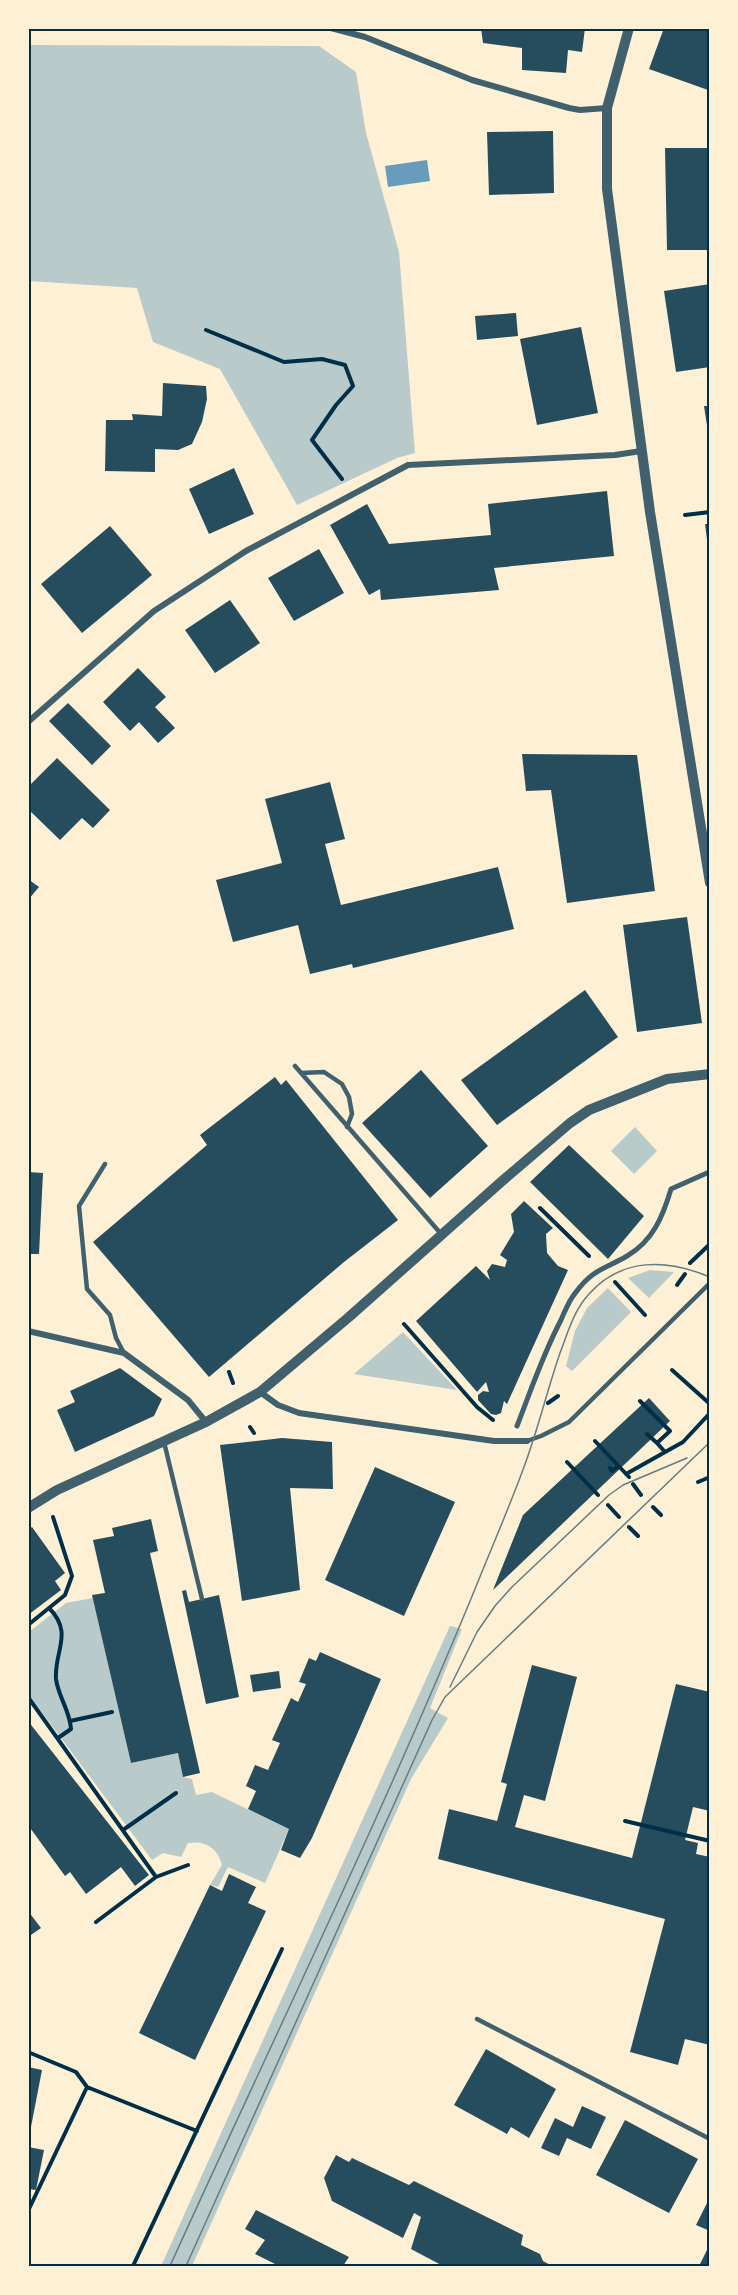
<svg xmlns="http://www.w3.org/2000/svg" width="738" height="2295" font-family="'Fira Sans',sans-serif">
<style>
.green{fill:#b9caca}
.water{fill:#669bbc}
.building{fill:#264d5e}
.lines{fill:none;stroke-linecap:round;stroke-linejoin:round}
.path{stroke:#003049;stroke-width:4}
.service{stroke:#3f606c;stroke-width:4.5}
.pedestrian{stroke:#3f606c;stroke-width:5}
.minor{stroke:#3f606c;stroke-width:6}
.tertiary{stroke:#3f606c;stroke-width:10}
.tram{stroke:#657d81;stroke-width:1.5}
.neatline{fill:none;stroke:#003049;stroke-width:2}
</style>
<rect width="100%" height="100%" fill="#fdf0d5"/>
<path class="green" d="M28,45L319,46L356,72L366,133L399,252L415,453L397,458L297,505L220,369L153,342L137,288L29,281Z
M635,1127L657,1151L634,1174L611,1151Z
M650,1270L674,1272L649,1298L628,1278Z
M608,1288L631,1312L572,1371L566,1366L575,1331L587,1308Z
M403,1332L457,1390L354,1374Z
M93,1598L131,1763L178,1753L183,1777L192,1779L196,1795L212,1792L289,1829L265,1883L228,1867L218,1887L210,1885L222,1865C218,1848 205,1840 188,1843L181,1857L163,1853L152,1860L29,1695V1632L66,1603Z
M450,1626L462,1629L430,1708L448,1718L411,1779L192,2266H161Z"/>
<path class="water" d="M427,160L430,181L388,187L385,166Z"/>
<path class="building" d="M481,28H585L582,52L568,50L566,73L522,70V48L483,43Z
M664,28H710L708,90L649,69Z
M553,131L554,193L489,195L487,132Z
M665,148H710V250H667Z
M710,284V367L676,372L664,291Z
M516,313L518,336L477,340L475,316Z
M581,327L598,413L537,425L520,339Z
M163,383L206,386L207,399L202,422L192,444L178,450L155,449V472L105,471L106,420H133L132,414L162,416Z
M704,406H710V432H708Z
M234,468L254,514L209,534L189,489Z
M607,491L614,556L494,568L499,590L381,600L380,589L369,595L330,525L367,504L389,544L491,535L488,504Z
M705,524H710V547H708Z
M110,526L152,575L82,633L41,584Z
M319,549L344,593L294,621L268,578Z
M230,600L260,643L215,673L185,630Z
M138,668L166,697L155,707L175,728L158,743L139,722L130,731L103,702Z
M68,703L111,746L92,765L49,721Z
M522,754L637,755L655,891L567,903L551,790L526,791Z
M57,758L110,810L93,828L82,818L60,840L28,809V787Z
M330,782L345,839L325,844L341,905L498,867L514,929L353,968L352,964L310,974L298,925L233,942L216,880L282,863L265,799Z
M28,879L39,887L28,900Z
M687,917L702,1023L637,1032L623,925Z
M585,990L618,1037L497,1125L461,1080Z
M421,1070L488,1146L430,1198L362,1123Z
M275,1077L281,1085L286,1080L398,1220L344,1262L209,1377L93,1242L207,1145L200,1135Z
M569,1145L644,1216L608,1259L530,1182Z
M28,1172L43,1173L39,1254H28Z
M524,1201L553,1228L546,1234L547,1253L558,1266L568,1270L507,1404L504,1401L501,1413L496,1415L491,1414L478,1400V1395L483,1391L489,1392L486,1382L477,1392L416,1321L476,1266L490,1280L487,1271L492,1264L505,1267L507,1260L500,1255L514,1232L511,1214Z
M120,1368L162,1399L154,1416L75,1452L57,1410L75,1402L70,1391Z
M649,1398L670,1421L493,1590L523,1515Z
M282,1438L332,1442L333,1489L290,1488L300,1590L242,1601L220,1445Z
M375,1467L455,1502L404,1616L325,1580Z
M151,1519L158,1551L150,1553L200,1773L183,1777L178,1753L131,1763L92,1595L105,1593L93,1540L114,1536L112,1528Z
M32,1527L65,1573L55,1581L61,1590L28,1615V1530Z
M186,1590L189,1602L219,1595L239,1697L206,1704L182,1591Z
M320,1652L381,1679L312,1838L300,1858L281,1850L289,1829L248,1809L256,1791L246,1786L255,1765L268,1770L280,1743L272,1740L291,1698L298,1702L306,1684L299,1682L309,1658L316,1661Z
M532,1665L577,1677L545,1801L524,1795L515,1827L632,1858L676,1684L710,1692V1811L693,1807L685,1840L698,1843L696,1854L710,1857V2045L685,2039L678,2065L630,2052L665,1919L438,1859L449,1809L497,1821L507,1784L501,1782Z
M279,1671L281,1688L253,1692L250,1675Z
M28,1721L149,1875L135,1886L121,1867L86,1894L70,1872L65,1876L28,1825Z
M229,1874L256,1887L248,1903L266,1911L195,2060L139,2033L210,1885L222,1891Z
M28,1911L41,1928L28,1937Z
M486,2049L556,2089L529,2138L511,2127L507,2134L454,2105Z
M28,2067L42,2070L30,2132H28Z
M582,2106L606,2117L591,2149L567,2138L559,2156L541,2148L555,2118L573,2127Z
M625,2120L698,2159L669,2213L596,2175Z
M28,2147L44,2150L36,2190L28,2189Z
M336,2155L349,2162L352,2158L409,2185L414,2181L523,2235L521,2245L540,2254L543,2261L552,2266H443L411,2249L421,2217L414,2213L403,2238L332,2201L324,2178Z
M710,2197V2231L696,2225Z
M256,2210L349,2257L343,2266H276L277,2265L255,2254L265,2240L245,2229Z
M710,2244V2266H699Z"/>
<g class="lines">
<path class="path" d="M206,330L284,362L322,359L345,365L353,386L336,405L312,440L342,479
M685,515L710,512
M540,1208L589,1256
M690,1263L710,1244
M615,1282L645,1315
M677,1285L685,1274
M404,1324L477,1407L493,1420
M672,1370L710,1404
M229,1372L233,1383
M640,1401L670,1431L657,1443L665,1452
M548,1403L558,1396
M250,1427L254,1433
M647,1434L657,1443
M595,1441L629,1477
M567,1462L598,1495
M610,1468L612,1471L618,1466
M626,1474L683,1442L710,1413
M698,1482L710,1477
M633,1484L641,1495
M608,1505L619,1517
M653,1507L661,1515
M629,1527L638,1536
M49,1608C74,1633 54,1651 56,1679C58,1696 70,1711 71,1729L58,1738
M28,1625L65,1595L72,1576L53,1517
M28,1697L156,1877L96,1922
M70,1721L112,1712
M625,1821L710,1841
M123,1830L176,1793
M156,1877L188,1865
M28,2052L76,2072L87,2087
M28,2211L87,2087L197,2131
M133,2266L282,1949"/>
<path class="service" d="M295,1066L442,1235
M301,1073L324,1072L342,1084L349,1097L352,1114L347,1127
M105,1164L79,1206L87,1289L110,1315L116,1338L124,1353
M527,1441L541,1436L569,1422L710,1283
M164,1442L202,1599
M477,2019L710,2139"/>
<path class="pedestrian" d="M517,1426C531,1390 543,1354 561,1320C565,1311 569,1300 576,1292C593,1269 605,1269 627,1256C653,1241 663,1216 671,1189L707,1173"/>
<path class="minor" d="M331,28L365,37L472,80L569,108L580,110L607,108
M28,722L154,611L246,551L408,465L615,455L641,451
M28,1331L124,1353L188,1400L206,1422
M260,1392L278,1405L299,1413L494,1441H527"/>
<path class="tertiary" d="M629,28L607,108V189L650,512L710,883
M28,1508L57,1490L206,1422L260,1392L349,1317L501,1182L570,1123L589,1110L667,1079L710,1074"/>
<path class="tram" d="M450,1687L477,1632L495,1606L512,1587L609,1495L623,1485L687,1458
M170,2266C272,2041 381,1818 475,1589C491,1549 509,1508 524,1467C538,1429 547,1391 560,1353C568,1332 574,1310 589,1294C622,1257 667,1259 710,1277
M186,2266L432,1720L445,1697L710,1442"/>
</g>
<rect width="738" height="2295" fill="none" stroke="#fdf0d5" stroke-width="60"/>
<rect x="30" y="30" width="678" height="2235" class="neatline"/>
</svg>
